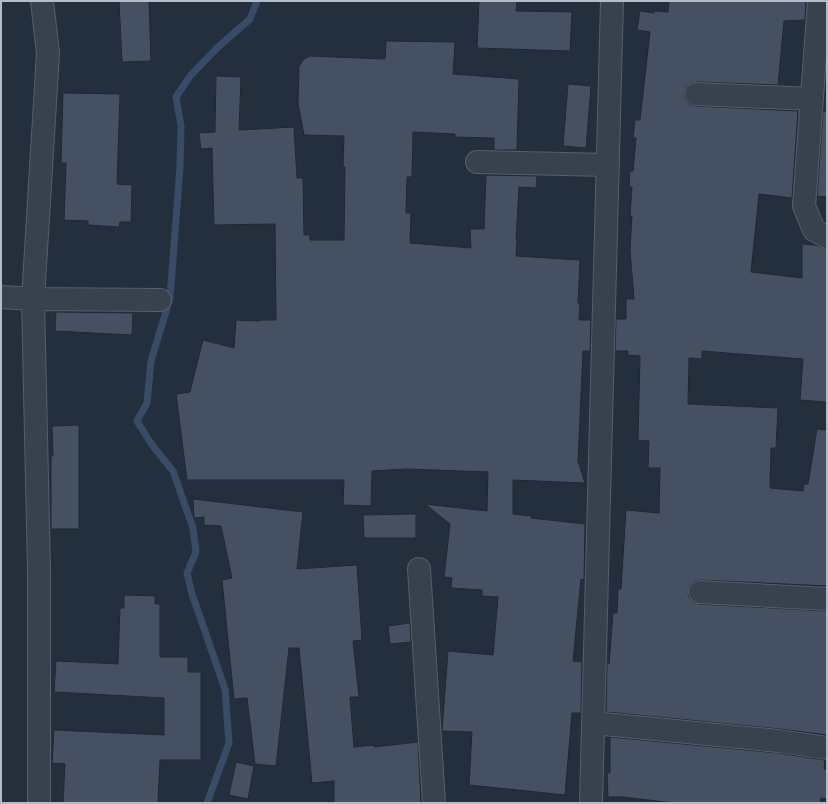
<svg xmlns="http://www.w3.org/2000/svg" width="828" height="804" font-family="'PT Sans',sans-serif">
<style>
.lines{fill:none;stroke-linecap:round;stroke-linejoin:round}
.stream{stroke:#394c67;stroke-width:7}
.building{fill:#455162;stroke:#1f2835}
.street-casing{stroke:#565f6c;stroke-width:24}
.street{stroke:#38414e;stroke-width:22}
</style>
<rect width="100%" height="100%" fill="#242f3e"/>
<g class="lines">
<path class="stream" d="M207,803L229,743L225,689L192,594L187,573L196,552L193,528L173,471L152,445L137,421L147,403L151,361L170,298L180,167L181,126L176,97L190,76L218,47L250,19L257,1"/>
</g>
<path class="building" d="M119,1H149L151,61L122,62Z
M479,1H517L516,11L572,12L570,51L477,48Z
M669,1H806L805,20L784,21L778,85L697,82L691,83L686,87L684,94L685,99L689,104L695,106L798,111L792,198L759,194L751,272L802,278V244L815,245L827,249V402L800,400L803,359L702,351V359L689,358L688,404L778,408L776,448H771L770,488L803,491L804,484H808L817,429L827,430V586L701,580L695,581L690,585L688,592L689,597L693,602L699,604L827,611V735L780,729L606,712L607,664H609L613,613H617L618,589H621L626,510L659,513L660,468H648L649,441L638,440L640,356L628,355V351H615L616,319H626V299H634L630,250L632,216H630L632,187H629L630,171H633L636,138H633L635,120H640L650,32L637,30L640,11L654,13V11L668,12Z
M386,41L455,42L453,74L519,79L517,150H494V138L455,137V134L413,132L412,177H407L406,213H411L410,243L471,248L470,229H484L486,175L537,176L536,188L519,187L516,239L517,240L516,256L580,260L578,303H580L579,320H591L590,351H583L578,461L585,483L513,480V514L531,516V518L585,524L584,580L581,579L573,661L582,662L581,713H572L565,795L469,785L472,732L442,731L448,651L493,655L498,597L482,596V590L451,588L452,578L444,577L450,524L425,504L487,511L488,472L407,469L372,471L371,506L343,505L344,480H187L176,394L190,392L203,340L234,348L236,320L260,321V320H276L275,224L214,225L212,148L201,149L199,133L215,132L216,76L241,77L239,130L294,127L297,178H303L304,235H310V240H344L345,167H343L344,136L304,135L298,103L299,66L304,59L310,56L385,59Z
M568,84L591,86L586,148L563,146Z
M63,93L120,94L117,184L132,185L131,222H120L119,227L88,225V221L64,220L66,163H61Z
M823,111H827V197L817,196Z
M56,312L133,313L132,335L55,331Z
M79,425V529H51V456H53L52,426Z
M193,499L303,512L297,569L357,565L362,640L353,641L359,697H350L354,747L374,745V747L418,742L421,803H334V781L312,783L299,648H289L276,766L255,764L247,698L234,699L222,580L232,578L221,526L204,525V517L194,518Z
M416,514V538H364L363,515Z
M124,595L155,596V604H160V657H188V672H201V760H160L158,803H63L65,764L52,763L54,730L164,735V698L54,692L56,661L118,664L120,608H124Z
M410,623L411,642L390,644L388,626Z
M610,737L778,753L825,760L824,769H827V799L821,798L820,803H674L623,797H608L607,773H610Z
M236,762L254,766L248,799L229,795Z"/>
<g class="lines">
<defs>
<path id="street" d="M819,1L804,206L814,230L827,237
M696,94L812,99
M477,162L608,165
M1,297L33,299L160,300
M419,569L434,803
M700,592L827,599
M593,723L779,741L827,748
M39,803V572L33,299L48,53L42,1
M591,803L612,1"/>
</defs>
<use href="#street" class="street-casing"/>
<use href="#street" class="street"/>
</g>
<rect width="828" height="804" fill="none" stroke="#b4bcc9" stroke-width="4"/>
</svg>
